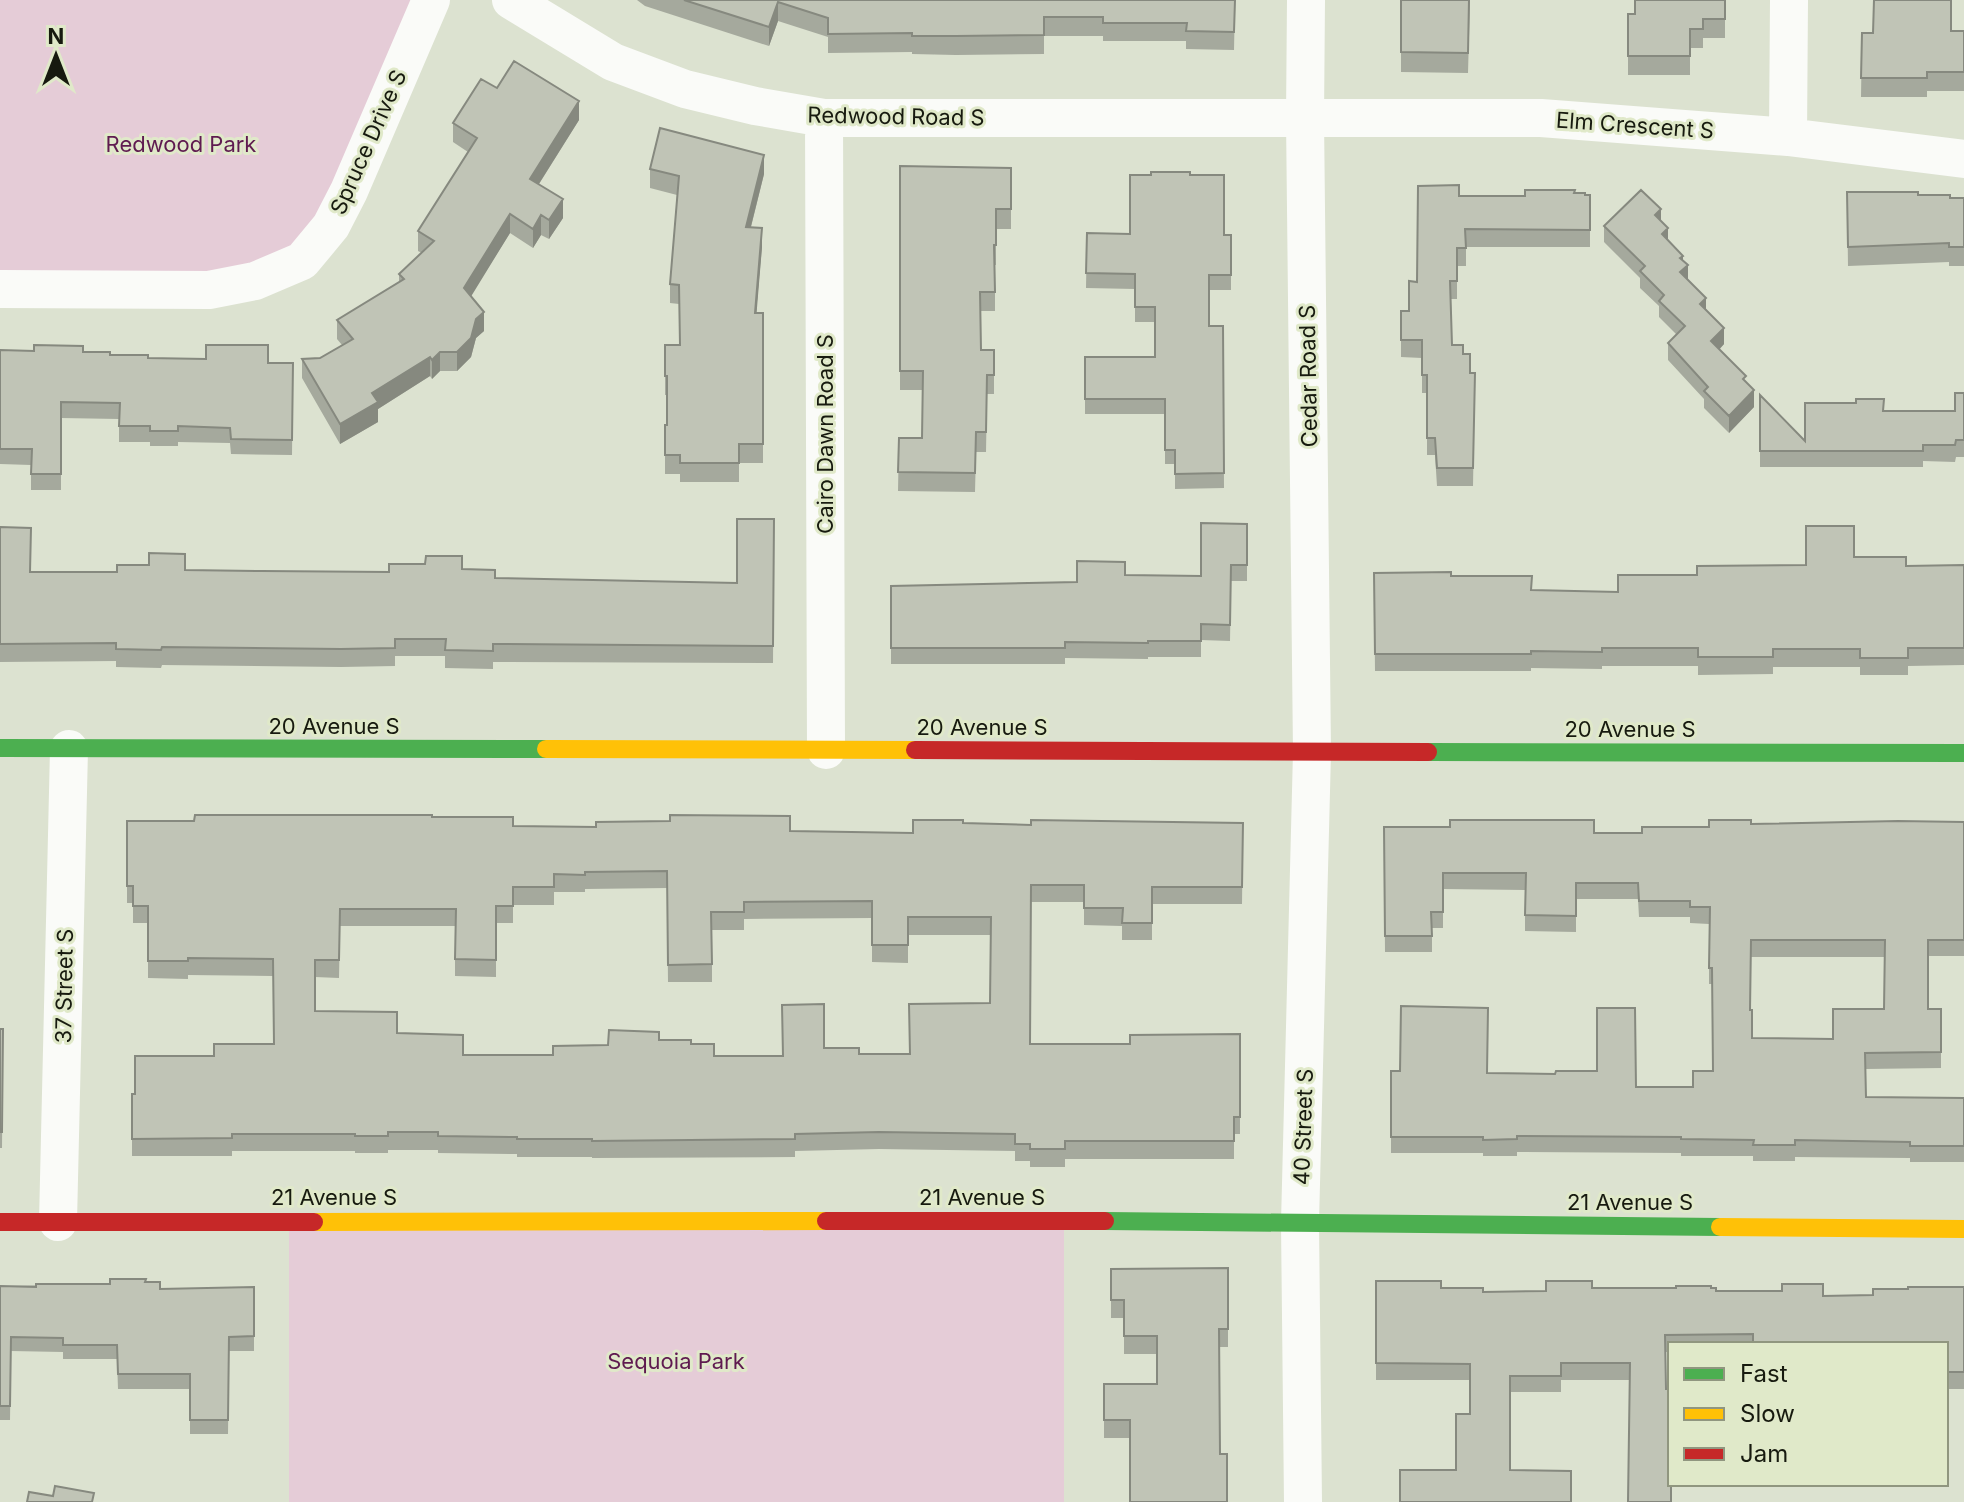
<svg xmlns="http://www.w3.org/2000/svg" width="1964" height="1502" font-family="Inter,sans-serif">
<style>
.green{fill:#e5ccd7}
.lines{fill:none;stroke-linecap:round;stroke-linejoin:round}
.street{stroke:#fafbf8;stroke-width:38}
.fast{stroke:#4caf50;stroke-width:18}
.slow{stroke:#ffc107;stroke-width:18}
.jam{stroke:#c62828;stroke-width:18}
.wall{fill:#a5a99d;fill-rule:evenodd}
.shaded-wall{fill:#86897f}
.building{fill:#c0c4b6;stroke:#86897f;stroke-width:2;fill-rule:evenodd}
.labels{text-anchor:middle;stroke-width:6;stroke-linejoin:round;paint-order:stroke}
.street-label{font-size:22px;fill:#171a0f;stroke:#e0e9c9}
.park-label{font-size:22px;fill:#5f1b50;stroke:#e0e9c9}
</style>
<rect width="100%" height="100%" fill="#dce2d0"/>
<path class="green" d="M0,0H431L349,191L255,281L0,289Z
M289,1221H1064V1502H289Z"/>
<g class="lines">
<path class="street" d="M511,0L613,62L685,89L755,106L824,118H1541L1788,137L1964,159
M824,118L826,750
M1788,137L1789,0
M0,289L209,290L255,281L302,261L331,226L349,191L431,0
M58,1222L69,749
M1303,1502L1300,1223L1312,752L1305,118L1306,0"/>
<path class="fast" d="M0,748L546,749
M1428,752L1964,753
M1105,1221L1720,1227"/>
<path class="slow" d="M546,749L915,750
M314,1222L826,1221
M1720,1227L1964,1229"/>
<path class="jam" d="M915,750L1428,752
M826,1221H1105
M0,1222H314"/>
</g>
<path class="wall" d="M637,0H1235L1234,50L1186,49V41H1103V36H1044V54L956,55L912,54V52L828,53V37L778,21L769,46L645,6Z
M1401,0H1470L1468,73L1401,72Z
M1725,0V38H1703V48H1690V75H1628V14H1635Z
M1964,31V91H1927V97H1861L1862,33Z
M497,88L579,120L539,184L563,218L549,239L541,235L533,248L510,233L470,296L484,331L476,338L471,357L457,371H440L432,379L430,376L378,409V422L340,444L302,378V359L320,358L342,345L337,339V320L399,282V274L422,253L418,251V231L468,152L453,142V123Z
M900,166L1011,168V229H996V265H995V311H980L981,350H994V394H987L986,452H976L975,492L898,491L899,438H922V390H900Z
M650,169L764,174L751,227L762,247L756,313H763V463H739V482H680V474H665V425H667V395H665V345H680L679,304L670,303V284L677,195L650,188Z
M1190,175L1224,235H1231V290H1209V326H1223L1224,488L1175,489V464H1165V414H1085V357H1155V322H1135V289L1086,288L1087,233L1130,234Z
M1847,192L1964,198V266H1949V262L1848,266Z
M1575,193L1590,195V247H1466V266H1457V299H1451L1452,345L1463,354L1470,373H1475L1473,486H1437L1435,455H1427V393H1422V358L1401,357V311H1409L1417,282L1459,196H1525Z
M1661,221L1668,240L1683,260L1688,280L1706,309L1724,344L1719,350L1746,382L1754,407L1729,433L1704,408V399L1668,360V343L1677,335L1659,317V306L1640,288V278L1604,242V226Z
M0,350L83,352L148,358L268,363H293L292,455L231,454L230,443L178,442V446H150V442H119V419L61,418V490H31V465L0,464Z
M1964,393V457H1956L1955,462L1923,461V467H1760V395L1805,441L1884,411H1955Z
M774,519L773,663L493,662V669L445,668V656H395V666L341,667L162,665L161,668L116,667V661L0,662V527L30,572H117L185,570L389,572L462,569L495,578L737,583Z
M1247,524V581H1231L1230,641L1201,640V657H1148V659L1065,658V664H891V586L1077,582L1125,575L1201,576Z
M1854,557L1906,566L1964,565V665L1908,666V675H1860V667H1773V674L1698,675V666H1602V669L1531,668V671H1375L1374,573L1451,576L1531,590L1618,592L1697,575L1806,565Z
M432,817L513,826L913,833L963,823L1031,825L1243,823L1242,904H1152V940H1122V926L1084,925V902H1031L1030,1044H1130L1240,1034V1134H1234V1159H1065V1167H1030V1161H1015V1151L879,1149L795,1151V1157L592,1158V1157H517V1154L438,1153V1150H388V1153H355V1151H232V1156H132V1094H135L214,1056L274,1044L273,976L188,975V979L148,978V923H133V903H127V821ZM667,888L668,982H712V930H744V919L872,918V962L908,963V935H991L990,1003L910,1054H859L824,1048L783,1056H714L691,1044L659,1040L608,1045L553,1055H463L397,1033L315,1011V977L339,978L340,926H455V976L496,977V923H513V905H554V892H585V889Z
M1964,822V956H1928V1009H1941V1068L1866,1069V1097L1964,1098V1162H1910V1158L1795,1157V1161H1753V1156H1681V1153L1517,1152V1156H1483V1153H1391V1071L1488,1073L1636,1087H1693L1712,1071V984H1709V924L1690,923V917H1639L1638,899H1576V932L1525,931V890L1443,889V928H1432V952H1385L1384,827L1594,833H1642L1751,824ZM1751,957H1885L1884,1009L1833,1039L1752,1038L1750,1010Z
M0,1029H3L2,1148H0Z
M1228,1268V1347H1219L1220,1454L1227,1502L1130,1438H1104V1384H1157V1354H1124V1318H1111V1269Z
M1376,1281L1483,1292L1546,1291L1592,1288H1711L1716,1291L1823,1296L1873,1295L1908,1289L1964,1287V1389H1946V1344H1670V1352H1665L1666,1389L1670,1484L1630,1380H1561V1392H1510L1456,1470L1470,1414V1380H1376Z
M146,1282L160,1289L254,1287V1351H229L228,1434H190V1389H118L117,1359H63V1352L11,1351L10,1420H0V1286L110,1284Z"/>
<path class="shaded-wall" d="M778,2V21L769,46V27Z
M579,101V120L530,198V179Z
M764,155V174L746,246V227Z
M563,199V218L549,239V220Z
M1661,209V226L1655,215Z
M510,214V233L464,308V288Z
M541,215V235L533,248V229Z
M762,228V247L755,332V313Z
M1668,228V245L1662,234Z
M1683,256V269L1688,265V281L1680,289V258Z
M1706,298V314L1700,304Z
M484,312V331L476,338L471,357L457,371V352L476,319Z
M1724,328V344L1711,358V341Z
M440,352V371L432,379V360Z
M430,357V376L378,409V422L340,444V424L372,393Z
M1754,390V407L1729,433V416Z"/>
<path class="building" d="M684,0H1235L1234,32L1186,31L1187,23H1103V17H1044V35L956,36H912V33L828,34V18L778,2L769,27Z
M1401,0H1469L1468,53L1401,52Z
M1635,0H1725V19H1703V29H1690V56H1628V14H1635Z
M1874,0H1951V31H1964V72H1927V78H1861L1862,33H1873Z
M514,61L579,101L530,179L563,199L549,220L541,215L533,229L510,214L464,288L484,312L476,319L471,338L457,352H440L432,360L430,357L372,393L378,402L340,424L302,359L320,358L353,339L337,320L404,279L399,274L434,241L418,231L477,138L453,123L481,79L497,88Z
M660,128L764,155L746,227L762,228L755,313H763V444H739V463H680V455H665V425H667V376H665V345H680L679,285L670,284L679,176L650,169Z
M900,166L1011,168V209H996V245H994L995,292H980L981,350H994V375H987L986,432H976L975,473L898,472L899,438H922L923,371H900Z
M1151,172H1190V175H1224V235H1231V275H1209V326H1223L1224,473L1175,474V450H1165V399H1085V357H1155V307H1135V274L1086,273L1087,233L1130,234V175H1151Z
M1459,185V196H1525V190H1575L1574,193H1585V195H1590V230L1465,229L1466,248H1457V281H1450L1452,345H1463V354H1470V373H1475L1473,468H1437L1435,438H1427V375H1422V340H1401V311H1409V281L1417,282L1418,186Z
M1641,190L1661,209L1655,215L1668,228L1662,234L1683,256L1680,258L1688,265L1680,272L1706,298L1700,304L1724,328L1711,341L1746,376L1743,379L1754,390L1729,416L1704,391L1708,387L1668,343L1685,326L1659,301L1664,295L1640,271L1645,266L1604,226Z
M1847,192H1918V195H1950V198H1964V247H1949V243L1848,247Z
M34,345L83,346V352H110V355H148V358L206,359V345H268V363H293L292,440L231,439L230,428L178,426V431H150V426H119L120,403L61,402V474H31L32,449H0V350L34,351Z
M1955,393H1964V440H1956L1955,445H1923V451H1760V395L1805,441V403H1856V399H1884L1883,411H1955Z
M737,519H774L773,646L493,644V651L445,650L446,639H395V648L341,649L162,647L161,650L116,649V643L0,644V527L31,528L30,572H117V565H149V553L185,554V570L262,571L389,572V564H425L426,556H462V569L495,570V578L737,583Z
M1201,523L1247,524V565H1231L1230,625L1201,624V641H1148V643L1065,642V648H891V586L1077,582V561L1125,562V575L1201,576Z
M1806,526H1854V557H1906V566L1964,565V648H1908V658H1860V649H1773V657H1698V648H1602V652L1531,651V654H1375L1374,573L1451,572V576H1532L1531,590L1618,592V575H1697V566L1806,565Z
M195,815H432V817H513V826L596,827V822L670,821V815L790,816V831L913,833V820H963V823L1031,825V820L1243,823L1242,887H1152V923H1122L1123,908H1084V885H1031L1030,1044H1130V1035L1240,1034V1117H1234V1141H1065V1149H1030V1144H1015V1134L879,1132L795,1134V1139L592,1141V1139H517V1137L438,1136V1132H388V1136H355V1134H232V1138L132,1139V1094H135V1056H214V1044H274L273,959L188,958V961H148V906H133V886H127V821H194ZM667,871L668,965L712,964L711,912H744V902L872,901V945H908V917H991L990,1003L909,1004L910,1054H859V1048H824V1004L782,1005L783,1056H714V1044H691V1040H659V1032L609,1030L608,1045L553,1046V1055H463V1035L397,1033V1012L315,1011V960H339L340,909H456L455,959L496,960V906H513V887H554V874L585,875V872Z
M1450,820H1594V833H1642V827H1709V820H1751V824L1898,821L1964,822V940H1928V1009H1941V1052L1865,1053L1866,1097L1964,1098V1146H1910V1142L1795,1140V1145H1753L1754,1140L1681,1139V1137L1517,1136V1139L1483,1140V1137H1391V1071H1400L1401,1006L1488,1008L1487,1073L1555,1074L1556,1071H1597V1008H1635L1636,1087H1693V1071H1713L1712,968H1709L1710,907H1690V901H1639L1638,883H1576V916L1525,915L1526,873H1443V912H1431L1432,936H1385L1384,827H1450ZM1751,940H1885L1884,1009H1833V1039L1752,1038V1010H1750Z
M0,1029H3L2,1132H0Z
M1228,1268V1329H1219L1220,1454H1227V1502H1130V1420H1104V1384H1157V1336H1124V1300H1111V1269Z
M110,1279H146L145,1282H160V1289L254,1287V1336L229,1337L228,1420H190V1374H118L117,1345H63V1338L11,1337L10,1406H0V1286L36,1287V1284H110Z
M1376,1281H1441V1288H1483V1292L1546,1291V1281H1592V1288H1676V1286H1711V1288H1716V1291H1782V1284H1823V1296L1873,1295V1289H1908V1287H1964V1372H1946V1344H1753V1334L1665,1335L1666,1389H1670V1484H1671V1502H1628L1630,1363H1561V1376H1510V1470L1571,1471V1502H1400V1470H1456V1414H1470V1364L1376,1363Z
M55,1486L94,1493L92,1502H27L29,1492L53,1496Z"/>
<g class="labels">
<g class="street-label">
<text transform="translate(896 116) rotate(1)" y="8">Redwood Road S</text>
<text transform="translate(1635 125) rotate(4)" y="8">Elm Crescent S</text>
<text transform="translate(368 142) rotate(-66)" y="8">Spruce Drive S</text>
<text transform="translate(1308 376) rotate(-91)" y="8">Cedar Road S</text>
<text transform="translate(825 434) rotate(-90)" y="8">Cairo Dawn Road S</text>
<text x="334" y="734">20 Avenue S</text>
<text x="982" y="735">20 Avenue S</text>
<text x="1630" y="737">20 Avenue S</text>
<text transform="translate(64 986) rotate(-89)" y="8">37 Street S</text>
<text transform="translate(1303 1127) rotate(-88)" y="8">40 Street S</text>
<text x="334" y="1205">21 Avenue S</text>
<text x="982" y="1205">21 Avenue S</text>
<text x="1630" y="1210">21 Avenue S</text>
</g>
<g class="park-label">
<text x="181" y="152">Redwood Park</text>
<text x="676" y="1369">Sequoia Park</text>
</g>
</g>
<rect x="1668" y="1342" width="280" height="144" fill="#e0e9c9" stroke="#90967f" stroke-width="2"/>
<rect x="1684" y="1368" width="40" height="12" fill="#4caf50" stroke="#90967f" stroke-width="2"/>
<text x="1740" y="1382" font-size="24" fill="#171a0f">Fast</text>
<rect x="1684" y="1408" width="40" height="12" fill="#ffc107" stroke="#90967f" stroke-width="2"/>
<text x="1740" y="1422" font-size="24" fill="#171a0f">Slow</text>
<rect x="1684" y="1448" width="40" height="12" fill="#c62828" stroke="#90967f" stroke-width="2"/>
<text x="1740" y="1462" font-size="24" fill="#171a0f">Jam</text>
<g transform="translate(56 56)" stroke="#e0e9c9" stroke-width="6" paint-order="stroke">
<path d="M0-6L14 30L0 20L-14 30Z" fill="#171a0f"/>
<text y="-12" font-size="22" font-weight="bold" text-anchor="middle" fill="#171a0f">N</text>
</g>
</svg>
